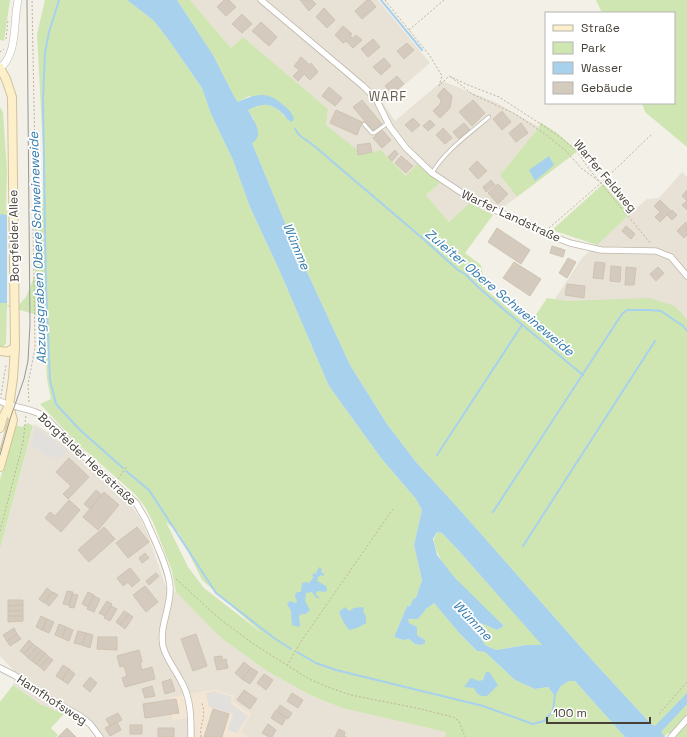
<svg xmlns="http://www.w3.org/2000/svg" width="687" height="737" font-family="'Space Grotesk',sans-serif">
<style>
.residential{fill:#e7e1d6}
.commercial{fill:#f4e6d4}
.green{fill:#cfe6b2;fill-rule:evenodd}
.parking{fill:#e2e0dc}
.water{fill:#a7d1ed;fill-rule:evenodd}
.pier{fill:#f3f0e8}
.lines{fill:none;stroke-linecap:round;stroke-linejoin:round}
.stream{stroke:#a7d1ed;stroke-width:2}
.building{fill:#d4cbbe;stroke:#cfc3b1}
.service-casing{stroke:#beb7ab;stroke-width:4.5}
.minor-casing{stroke:#beb7ab;stroke-width:7}
.tertiary-casing{stroke:#beb7ab;stroke-width:8}
.secondary-casing{stroke:#d1c299;stroke-width:10}
.path{stroke:#c0b39d;stroke-width:1;stroke-dasharray:2 2;stroke-linecap:butt}
.service{stroke:#fff;stroke-width:3}
.minor{stroke:#fff;stroke-width:5.5}
.tertiary{stroke:#fff;stroke-width:7}
.secondary{stroke:#fcefc9;stroke-width:8}
.tram{stroke:#979797;stroke-width:1}
.labels{text-anchor:middle;stroke-width:3.5;stroke-linejoin:round;paint-order:stroke}
.street-label{font-size:12px;fill:#464037;stroke:#fff}
.neighbourhood-label{font-size:13px;letter-spacing:1px;fill:#695e4e;stroke:#fff}
.water-label{font-size:13px;font-style:italic;fill:#347cae;stroke:#fff}
</style>
<rect width="100%" height="100%" fill="#f3f0e8"/>
<path class="residential" d="M190,0H378L430,63L383,103L395,121L442,81L495,102L539,127L500,175L517,197L493,215L470,203L449,222L426,195L440,183L406,176L381,150L362,155L326,125L328,109L243,37L231,48Z
M682,172L687,177V319L675,306L569,301L555,299L582,258L647,199L659,198Z
M34,424L55,437L130,504L140,518L148,535L166,587L176,592L221,638L267,671L312,696L342,708L446,732L445,737H248L240,732L251,714L233,702L189,718V737H104L96,729L72,717L40,704L13,685L17,674L0,656V549Z"/>
<path class="commercial" d="M215,689L234,696L233,702L251,714L240,732L248,737H189V718L172,720L169,698Z"/>
<path class="green" d="M0,0H10L4,41L0,40V45Z
M45,0H127L153,20L168,39L202,88L211,114L233,160L250,207L281,274L329,386L381,458L416,499L422,510L414,545L422,580L416,599H413L410,606H407L394,637L403,640L409,639L415,644L422,645L425,643V640L417,635V627L409,623L407,619H418L426,609L434,603L461,635L477,651L485,652L515,680L535,689L548,687L555,696L561,686L569,681H575L625,737H445L446,732L342,708L312,696L267,671L221,638L176,592L172,571L153,522L145,507L136,495L78,444L40,404L51,399L47,379L44,317L7,306L6,343L4,346L0,347V107L3,112L7,171L6,210L38,229L43,203V148L37,34ZM166,522L179,533L202,580L263,634L204,588L188,567Z
M177,0H190L231,48L243,37L328,109L326,125L362,154L381,150L406,176L417,164L440,183L426,195L449,222L470,203L493,215L465,253L481,265L485,289L523,321L531,322L547,298L569,301L649,298L675,306L687,319V737H678L668,733L664,737L660,732L662,730L650,723L593,661L459,509L416,462L387,424L350,365L290,235L252,143L254,119L248,110C264,102 273,102 285,117L289,110L249,96L238,102L235,98L213,55Z
M596,0H687V147L645,112L642,103H674V13H602Z
M540,122L557,133L578,151L517,197L500,175L539,127Z
M603,184L630,214L597,245L552,230Z
M28,423L33,426L0,549V480L15,425L22,427Z
M437,532L442,533L460,552L543,645H526L496,650L485,645L471,621L483,624L497,630L504,626C485,607 435,567 434,540C434,538 436,535 437,532Z
M13,685L40,704L64,714L51,728L58,735L56,737H0V702Z"/>
<path class="parking" d="M36,428L68,451L58,459L53,455L50,458L31,445Z
M215,691L232,697L231,704L248,716L237,733L228,730L233,714L209,707L206,693Z"/>
<path class="water" d="M127,0H177L213,55L235,98L238,102C255,94 267,91 282,104C288,109 292,112 294,119L292,122C287,120 286,117 283,114C271,102 262,103 248,110C252,117 261,130 257,138C256,140 254,142 252,143L290,235L350,365L387,424L416,462L459,509L593,661L650,723L655,726L687,693V704L661,732L665,737H625L575,681H569L561,686L555,696L548,687L535,689L515,680L485,652L477,651L461,635L434,603L426,609L418,619H408L409,623L417,627V635L425,640V643L422,645L415,644L409,639L403,640L394,637L407,606H410L413,599L416,598L422,580L414,545L422,510L416,499L381,458L329,386L281,274L250,207L233,160L211,114L202,88L168,39L153,20ZM437,532L442,533L460,552L542,645H526L496,650L485,645L471,621L483,624L497,630L504,626L455,578L437,555L433,539Z
M549,156L554,165L535,181L529,170Z
M2,214L22,220L36,230L33,274L19,303H0V215Z
M319,567L322,569L321,572L324,574V576L321,575L318,577L317,581L326,586L327,589L326,592L318,591L315,594L320,598H316L312,592L306,593L305,601L310,610L306,614H302L299,616L300,627L292,625L291,611L287,604L290,601L296,603L297,601L295,597L296,593L298,592H301L302,583L306,582L309,583L314,577L312,576L314,573L316,574Z
M345,607L349,611L354,608L363,607L364,609L363,612L366,616V623L357,628L349,630L343,621L339,612Z
M486,672H489L498,685L487,696C480,697 477,694 474,688L464,687L471,678L479,681L483,680Z"/>
<path class="pier" d="M7,212L20,217L35,227V275L26,297L19,305H7Z"/>
<g class="lines">
<path class="stream" d="M59,0L49,32L45,53L43,100L46,287L50,380L56,404L79,429L123,468
M381,0L422,50
M295,129L299,135L313,145L421,237L458,270L465,274L477,286L502,308L583,375
M437,455L522,325
M126,471L149,490L216,593L274,638L291,649
M493,512L622,314L627,310H649L661,311L683,326L687,331
M523,546L655,341
M297,652L316,663L336,670L483,706L533,724L544,721L553,711L555,694"/>
</g>
<path class="building" d="M224,0H229L236,7L226,16L217,7Z
M300,0H312L316,4L309,11Z
M367,0H370L376,7L362,19L355,11Z
M324,8L335,20L327,28L316,17Z
M242,14L252,24L242,33L232,24Z
M261,22L277,37L269,46L252,31Z
M343,26L352,34L350,36L353,38L356,35L362,40L353,48L346,41L343,43L335,35Z
M373,39L380,47L368,57L361,49Z
M407,43L414,50L404,59L397,51Z
M301,57L310,65L311,63L318,72L310,80L304,74L298,81L293,76L299,70L294,66Z
M384,58L391,66L381,75L373,67Z
M397,76L404,84L392,94L385,86Z
M329,87L342,98L335,106L322,96Z
M444,88L452,96L450,108L440,118L433,111L440,104L441,100L437,96Z
M362,100L382,124L373,131L353,107Z
M473,100L485,113L472,126L459,112Z
M336,110L362,122L357,135L330,123Z
M502,111L511,122L502,130L493,119Z
M413,118L420,125L412,132L405,125Z
M430,120L435,125L428,131L423,126Z
M464,123L470,130L459,139L453,132Z
M521,123L528,133L516,142L509,133Z
M443,128L452,138L445,144L436,135Z
M382,130L391,140L382,148L373,138Z
M370,143L372,152L358,155L357,145Z
M395,150L398,154L392,161L388,157Z
M401,156L413,166L406,173L395,163Z
M477,161L487,171L478,179L469,169Z
M491,180L495,185L486,192L483,187Z
M498,184L508,194L498,204L488,193Z
M687,190V210L682,205L687,201L682,196Z
M660,200L671,211L660,222L655,217L660,212L654,206Z
M672,210L677,215L672,220L667,215Z
M686,222L687,235L684,238L677,231Z
M626,226L635,234L631,239L622,231Z
M497,228L530,250L521,264L488,242Z
M552,246L565,250L563,257L550,253Z
M568,258L576,262L567,278L559,273Z
M514,262L541,279L530,296L503,278Z
M595,262L605,263L603,279L593,278Z
M611,266L621,267L620,282L610,281Z
M626,267L636,268L634,285H625Z
M658,267L664,273L656,281L650,274Z
M567,284L585,286L584,298L565,295Z
M69,458L89,477L68,499L63,494L71,486L56,472Z
M96,490L102,495L90,509L84,504Z
M104,492L119,505L98,530L83,517Z
M69,500L80,510L61,532L45,518L50,512L55,516Z
M104,527L115,539L89,562L78,550Z
M137,527L149,542L128,558L116,543Z
M145,553L149,558L142,563L139,558Z
M130,568L140,580L132,587L128,582L123,586L117,578Z
M156,573L159,576L149,585L146,581Z
M145,586L158,602L146,612L133,595Z
M47,588L52,592L44,603L39,599Z
M67,591L73,592L69,605L63,604Z
M53,592L58,595L49,606L44,602Z
M88,592L94,595L88,607L82,604Z
M72,594L78,595L74,608L69,607Z
M94,596L100,599L94,612L87,609Z
M8,600H23V605L8,606Z
M107,601L112,604L105,616L99,613Z
M23,605V611H8V606Z
M111,606L117,609L110,621L104,618Z
M8,611H23V616H8Z
M124,611L129,614L120,625L116,622Z
M129,614L133,617L125,629L120,625Z
M8,616H23V621L8,622Z
M41,616L47,619L42,630L36,627Z
M47,619L54,622L49,633L42,630Z
M59,624L66,627L62,638L55,635Z
M66,627L73,630L69,641L62,638Z
M14,628L17,634L7,641L3,635Z
M78,631L86,633L82,645L74,643Z
M86,633L93,635L90,648L82,645Z
M17,634L21,639L10,646L7,641Z
M196,634L207,666L193,671L181,639Z
M98,637H117V650L97,649Z
M29,640L33,644L24,654L20,651Z
M33,644L37,647L28,658L24,654Z
M37,647L41,650L32,661L28,658Z
M41,650L45,653L36,664L32,661Z
M139,650L142,662L140,663L142,670L152,667L155,679L125,687L122,678L127,676L124,666L120,667L117,656Z
M45,653L49,657L40,667L36,664Z
M222,656V660L226,659L228,668L217,670L214,657Z
M49,657L53,660L44,671L40,667Z
M244,662L251,668L242,679L235,673Z
M63,665L69,669L62,680L56,676Z
M251,668L258,672L250,684L242,679Z
M69,669L75,674L68,684L62,680Z
M264,674L273,680L266,690L257,683Z
M90,677L97,683L90,692L83,686Z
M171,679L175,691L165,694L162,682Z
M152,686L155,696L145,698L142,689Z
M244,690L257,699L250,709L237,700Z
M292,693L303,700L298,708L287,701Z
M176,699L179,713L145,718L143,704Z
M280,705L292,713L288,719L277,711Z
M213,709L229,714L222,737H204Z
M276,710L286,718L282,725L271,718Z
M118,713L122,720L110,726L106,719Z
M117,722L121,730L110,736L105,728Z
M268,724L276,730L272,737H269L262,733Z
M130,725H142V734H130Z
M67,728L76,737H58Z
M158,728H174V737H158Z
M339,729L345,732L344,736L346,737H335Z"/>
<g class="lines">
<defs>
<path id="service" d="M364,124L372,133H374L388,123
M432,173C445,151 469,134 489,117"/>
<path id="minor" d="M261,0L363,86L376,99L390,127L406,148L432,173L468,197L544,233L570,243L601,250L656,251L671,257L687,276
M0,401C15,409 31,407 45,417L94,466L136,503L146,520C153,537 170,571 170,588C171,608 159,626 163,646C166,659 175,669 181,681C191,698 191,717 191,737
M0,668L14,675L39,693L80,716L90,724L100,737
M671,737L687,719"/>
<path id="tertiary" d="M0,68C18,54 13,22 18,0"/>
<path id="secondary" d="M0,68L6,79L12,97L15,347L13,378L9,406L3,417L0,428
M0,351L8,352L15,347
M0,467L13,420L9,406"/>
</defs>
<use href="#service" class="service-casing"/>
<use href="#minor" class="minor-casing"/>
<use href="#tertiary" class="tertiary-casing"/>
<use href="#secondary" class="secondary-casing"/>
<path class="path" d="M385,0L430,56L442,76L439,86L449,76L468,85L499,97L556,134L577,151L589,169L651,244
M409,30L444,0
M6,39L8,20
M0,52L4,49
M451,77L472,94L515,114L545,134L565,150L582,169L599,181
M549,228L601,183L652,134
M1,395L6,365
M29,402L28,384L35,348L33,225L36,207L32,0
M118,479L127,466
M0,531L23,443L26,415
M176,579L221,620L255,645L309,679L330,688L351,695L421,709L453,717L459,721L465,737
M287,666L300,643L393,509
M659,714L687,682
M201,737C199,723 207,719 202,703"/>
<use href="#service" class="service"/>
<use href="#minor" class="minor"/>
<use href="#tertiary" class="tertiary"/>
<use href="#secondary" class="secondary"/>
<path class="tram" d="M0,455L10,419L24,379L28,361L30,324L27,0"/>
</g>
<g class="labels">
<g class="street-label">
<text transform="translate(605 176) rotate(50)" y="4">Warfer Feldweg</text>
<text transform="translate(511 216) rotate(25)" y="4">Warfer Landstraße</text>
<text transform="translate(14 236) rotate(-91)" y="4">Borgfelder Allee</text>
<text transform="translate(87 459) rotate(43)" y="4">Borgfelder Heerstraße</text>
<text transform="translate(52 700) rotate(33)" y="4">Hamfhofsweg</text>
</g>
<g class="neighbourhood-label">
<text x="388" y="101">WARF</text>
</g>
<g class="water-label">
<text transform="translate(297 246) rotate(67)" y="5">Wümme</text>
<text transform="translate(37 248) rotate(-92)" y="5">Abzugsgraben Obere Schweineweide</text>
<text transform="translate(500 292) rotate(40)" y="5">Zuleiter Obere Schweineweide</text>
<text transform="translate(473 620) rotate(46)" y="5">Wümme</text>
</g>
</g>
<rect x="545" y="12" width="130" height="92" fill="#ffffff" stroke="#b5b3af"/>
<rect x="553" y="25" width="20" height="6" fill="#fcefc9" stroke="#b5b3af"/>
<text x="581" y="32" font-size="12" fill="#464037">Straße</text>
<rect x="553" y="42" width="20" height="12" fill="#cfe6b2" stroke="#b5b3af"/>
<text x="581" y="52" font-size="12" fill="#464037">Park</text>
<rect x="553" y="62" width="20" height="12" fill="#a7d1ed" stroke="#b5b3af"/>
<text x="581" y="72" font-size="12" fill="#464037">Wasser</text>
<rect x="553" y="82" width="20" height="12" fill="#d4cbbe" stroke="#b5b3af"/>
<text x="581" y="92" font-size="12" fill="#464037">Gebäude</text>
<path d="M547 717v6h103v-6" fill="none" stroke="#464037" stroke-width="2"/>
<text x="553" y="717" font-size="12" fill="#464037" stroke="#ffffff" stroke-width="3" paint-order="stroke">100 m</text>
</svg>
